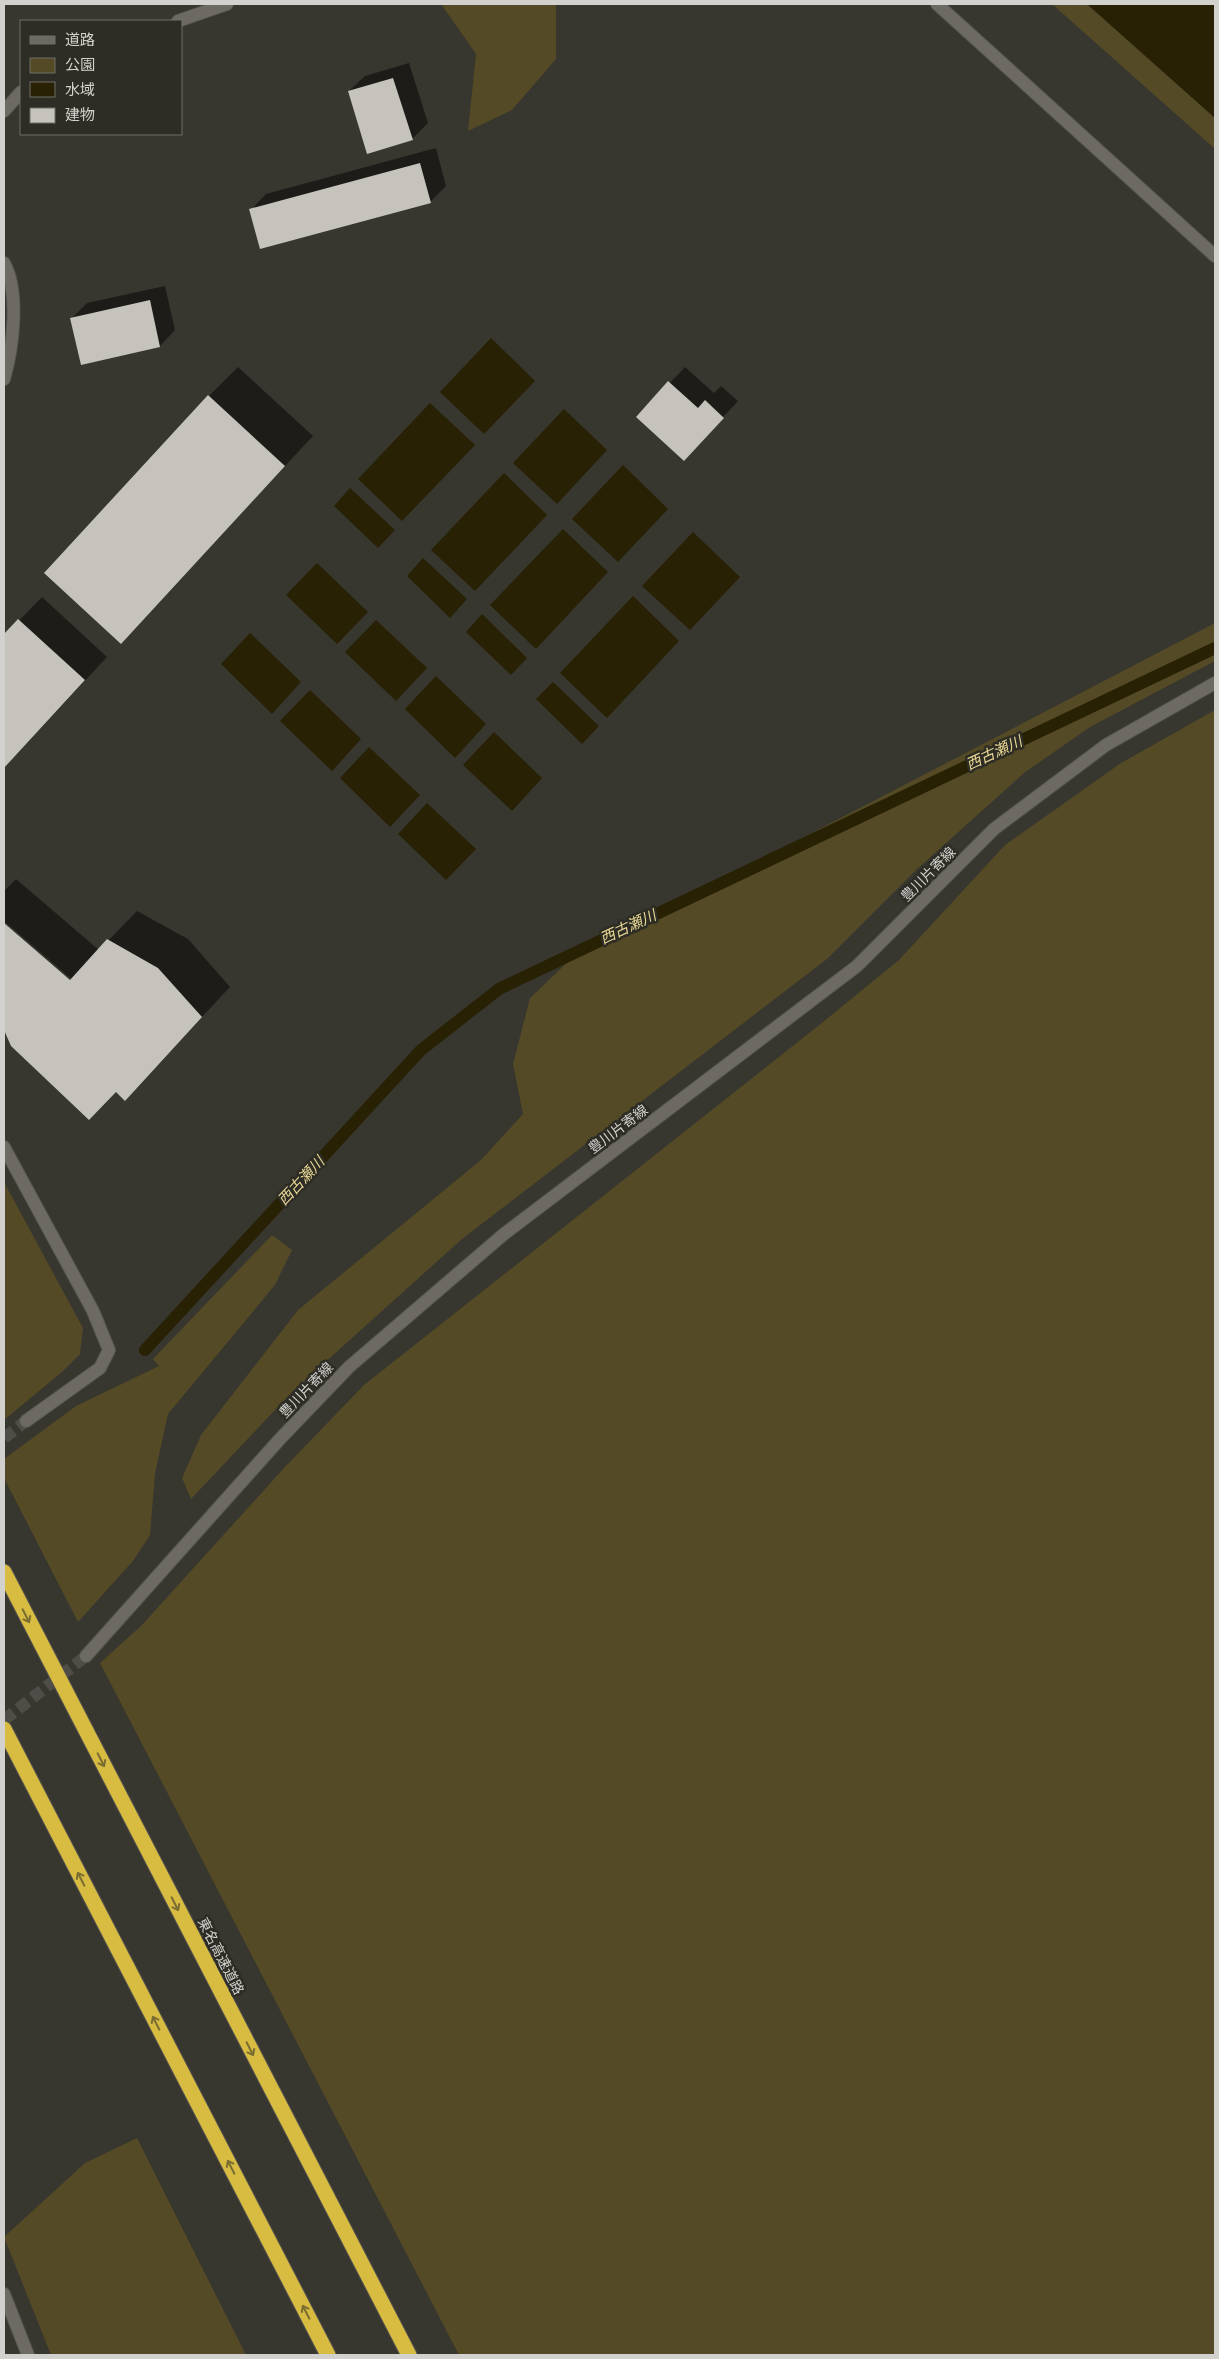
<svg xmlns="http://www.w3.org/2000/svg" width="1219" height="2359" font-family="'IBM Plex Sans','Noto Sans JP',sans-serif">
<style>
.green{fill:#544a25}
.water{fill:#282104}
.shadow{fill:#0007}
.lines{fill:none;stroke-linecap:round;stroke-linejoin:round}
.stream{stroke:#282104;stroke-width:12}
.building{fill:#c5c3bb}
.minor-tunnel{stroke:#4e4d47;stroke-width:12;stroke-dasharray:12 6;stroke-linecap:butt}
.secondary-tunnel{stroke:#4e4d47;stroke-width:12;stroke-dasharray:12 6;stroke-linecap:butt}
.minor-casing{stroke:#55534e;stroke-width:14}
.secondary-casing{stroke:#55534e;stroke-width:14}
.motorway-casing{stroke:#55534e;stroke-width:17}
.minor{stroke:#6c6a63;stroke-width:12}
.secondary{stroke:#6c6a63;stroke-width:12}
.motorway{stroke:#d8bc41;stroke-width:15}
.oneway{stroke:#7a6d32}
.labels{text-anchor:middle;stroke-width:5;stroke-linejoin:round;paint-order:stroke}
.street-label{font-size:14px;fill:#d2d1cd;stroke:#2d2c25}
.water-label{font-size:15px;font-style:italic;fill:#e7d694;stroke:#2d2c25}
</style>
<rect width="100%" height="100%" fill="#37362f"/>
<path class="green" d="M441,4H556V59L512,110L468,131L476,54Z
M1052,4H1087L1215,118V149Z
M1215,623V661L1090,727L1024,773L915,871L827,959L462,1239L292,1392L191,1499L182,1478L201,1435L298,1310L481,1160L523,1114L513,1064L530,998L572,958Z
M1215,710V2355H459L100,1663L142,1625L284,1468L364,1385L818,1026L899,960L1005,845L1121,763Z
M4,1182L83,1328L80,1354L62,1372L4,1420Z
M272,1235L292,1250L275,1285L168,1414L155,1474L150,1535L133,1561L78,1622L4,1478V1459L76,1406L159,1366L153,1359Z
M137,2138L246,2355H51L4,2237L85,2163Z"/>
<path class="water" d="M1087,4H1215V118Z
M491,338L535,381L484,434L440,392Z
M430,403L475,445L402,521L358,479Z
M564,409L607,450L557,504L513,463Z
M623,465L668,509L618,562L572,519Z
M504,473L547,515L475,591L431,550Z
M350,488L395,530L378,548L334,506Z
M563,529L608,572L536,649L490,605Z
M693,532L740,577L690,630L642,586Z
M423,558L467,599L450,618L407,576Z
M317,563L368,612L337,644L286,595Z
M633,596L679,641L607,718L560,673Z
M482,614L527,658L511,675L466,632Z
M376,620L427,668L396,701L345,652Z
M250,633L301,682L272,714L221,664Z
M436,676L486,724L455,758L405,709Z
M553,682L599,726L582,744L536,699Z
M310,690L361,739L332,771L280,721Z
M494,732L542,778L512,811L463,765Z
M369,747L420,795L390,827L340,778Z
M427,803L476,849L446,880L398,834Z"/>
<path class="shadow" d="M409,63L428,123L412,139L349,91L365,76Z
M436,148L446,186L430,202L251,210L266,194Z
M165,286L175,330L160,346L72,318L87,303Z
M238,367L313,436L121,642L209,396Z
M685,367L714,393L721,386L738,401L699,443L638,417Z
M42,597L107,657L4,768V636Z
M16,879L99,950L137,911L188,939L230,987L125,1099L117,1091L12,1045L4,1027V925L74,985L76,983L4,921V891Z"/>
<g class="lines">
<path class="stream" d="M145,1350L421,1050L499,989L1215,648"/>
</g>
<path class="building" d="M393,78L413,140L367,154L348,91Z
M420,163L431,203L260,249L249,209Z
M150,300L160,347L81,365L70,318Z
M668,381L698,408L705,400L724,418L684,461L636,417Z
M208,395L285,466L121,644L44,573Z
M18,619L85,680L4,768V634Z
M4,923L70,980L107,939L158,968L202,1017L125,1101L116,1092L89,1120L11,1046L4,1030Z"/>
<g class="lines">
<path class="minor-tunnel" d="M4,1438L26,1421"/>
<path class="secondary-tunnel" d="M4,1720L86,1656"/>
<defs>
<path id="minor" d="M937,4L1215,256
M178,21L227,4
M4,111L21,92
M4,263C20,292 13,348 4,379
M4,1147L93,1311L109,1350L100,1368L26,1421
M4,2294L28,2355"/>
<path id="secondary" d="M86,1656L279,1440L349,1367L504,1234L857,966L994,829L1106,745L1215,683"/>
<path id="motorway" d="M4,1572L409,2355
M4,1729L328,2355"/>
</defs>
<use href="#minor" class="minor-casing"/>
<use href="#secondary" class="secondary-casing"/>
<use href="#motorway" class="motorway-casing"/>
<use href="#minor" class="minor"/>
<use href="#secondary" class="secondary"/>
<use href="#motorway" class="motorway"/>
</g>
<defs><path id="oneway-shaft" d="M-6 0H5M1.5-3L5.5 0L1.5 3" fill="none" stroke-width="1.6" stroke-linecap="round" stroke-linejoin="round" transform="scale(1.25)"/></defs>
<g class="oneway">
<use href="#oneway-shaft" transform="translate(26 1616) rotate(63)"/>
<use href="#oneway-shaft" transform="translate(101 1760) rotate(63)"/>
<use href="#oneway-shaft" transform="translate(81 1879) rotate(-117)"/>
<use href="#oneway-shaft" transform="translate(175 1904) rotate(63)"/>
<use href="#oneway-shaft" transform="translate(156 2023) rotate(-117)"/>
<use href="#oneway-shaft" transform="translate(250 2049) rotate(63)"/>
<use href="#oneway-shaft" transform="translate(231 2167) rotate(-117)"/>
<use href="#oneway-shaft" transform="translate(306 2312) rotate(-117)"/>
</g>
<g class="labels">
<g class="street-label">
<text transform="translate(928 874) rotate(-45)" y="5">豊川片寄線</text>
<text transform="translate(618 1129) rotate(-37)" y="5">豊川片寄線</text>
<text transform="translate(306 1390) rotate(-46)" y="5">豊川片寄線</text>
<text transform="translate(221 1956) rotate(63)" y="5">東名高速道路</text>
</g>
<g class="water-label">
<text transform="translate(994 753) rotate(-25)" y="5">西古瀬川</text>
<text transform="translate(628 927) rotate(-25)" y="5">西古瀬川</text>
<text transform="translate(301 1181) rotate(-47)" y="5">西古瀬川</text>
</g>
</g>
<rect width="1219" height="2359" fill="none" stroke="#d2d1cd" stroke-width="10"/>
<rect x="20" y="20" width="162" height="115" fill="#2d2c25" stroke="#6f6e68"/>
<rect x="30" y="36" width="25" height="8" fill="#6c6a63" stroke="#6f6e68"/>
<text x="65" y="45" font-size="15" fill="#d2d1cd">道路</text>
<rect x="30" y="58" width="25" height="15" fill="#544a25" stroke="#6f6e68"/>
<text x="65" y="70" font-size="15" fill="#d2d1cd">公園</text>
<rect x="30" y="82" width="25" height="15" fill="#282104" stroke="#6f6e68"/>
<text x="65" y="95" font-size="15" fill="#d2d1cd">水域</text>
<rect x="30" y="108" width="25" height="15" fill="#c5c3bb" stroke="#6f6e68"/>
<text x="65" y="120" font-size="15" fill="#d2d1cd">建物</text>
</svg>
